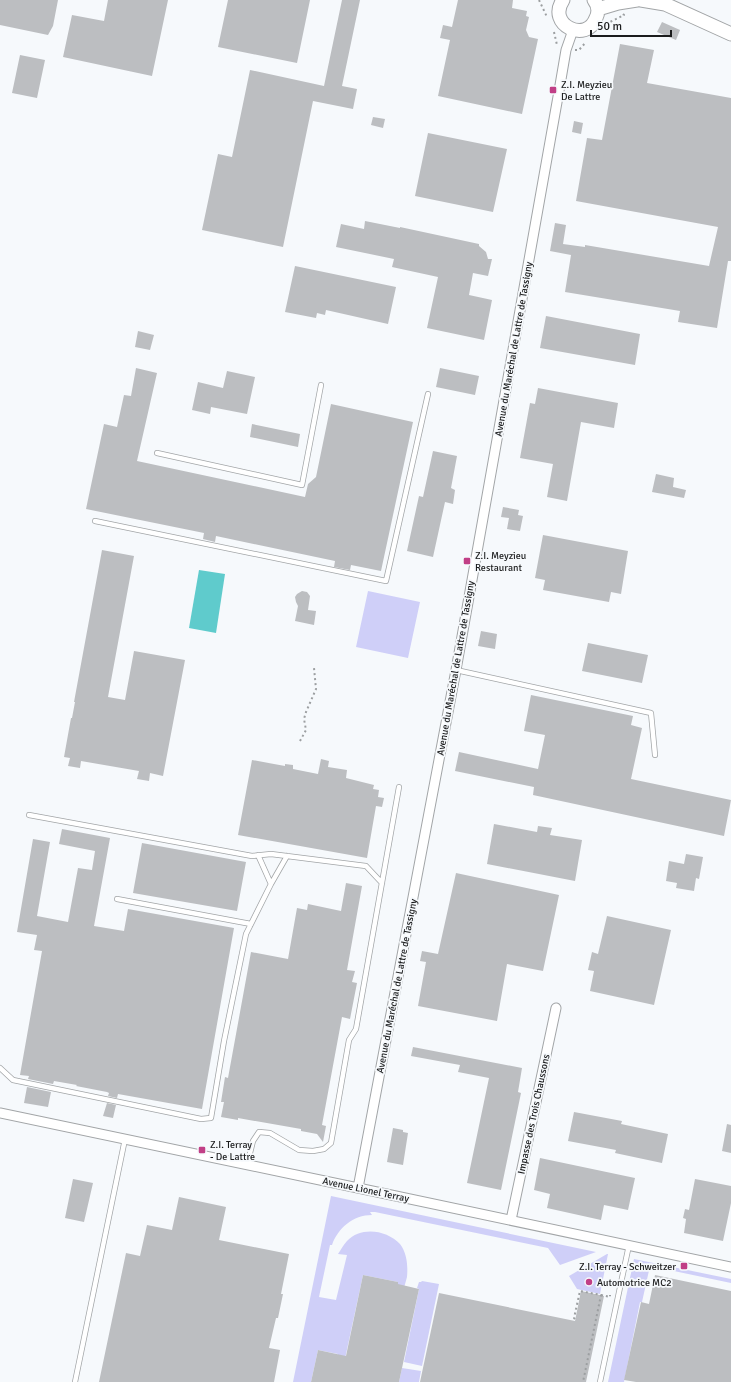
<svg xmlns="http://www.w3.org/2000/svg" width="731" height="1382" font-family="Signika,sans-serif">
<style>
.green{fill:#cfcff8}
.water{fill:#5fcbcc}
.building{fill:#bcbec1}
.lines{fill:none;stroke-linecap:round;stroke-linejoin:round}
.lane-casing{stroke:#a2a5a7;stroke-width:6}
.street-casing{stroke:#a2a5a7;stroke-width:11}
.secondary-casing{stroke:#a2a5a7;stroke-width:15}
.path{stroke:#9c9fa1;stroke-width:2;stroke-dasharray:2 3;stroke-linecap:butt}
.lane{stroke:#fff;stroke-width:4.5}
.street{stroke:#fff;stroke-width:9}
.secondary{stroke:#fff;stroke-width:13}
.poi-dot{fill:#c13f86;stroke:#f6f9fc;stroke-width:1.5}
.labels{text-anchor:middle;stroke-width:3.5;stroke-linejoin:round;paint-order:stroke}
.poi-label{font-size:10px;fill:#1b1c1d;stroke:#f6f9fc;text-anchor:start}
.street-label{font-size:10px;fill:#1b1c1d;stroke:#f6f9fc}
</style>
<rect width="100%" height="100%" fill="#f6f9fc"/>
<path class="green" d="M368,591L420,602L408,658L356,647Z
M331,1196L596,1252L560,1265L548,1248L375,1212H370L372,1215C353,1215 338,1228 332,1245H330L319,1297L336,1300L347,1255L338,1254C341,1250 343,1245 347,1241C361,1226 387,1230 400,1244C407,1253 408,1266 407,1277L378,1382L398,1282L363,1275L340,1382H332L338,1354L318,1350L311,1382H293Z
M607,1254H608L600,1294L577,1289L569,1276Z
M634,1259L731,1279V1283L650,1266L642,1302H640L624,1382H608Z
M422,1281L439,1284L422,1366L404,1362L419,1289L417,1288L419,1282H421Z
M402,1368L421,1371L419,1382H399Z"/>
<path class="water" d="M199,570L225,574L216,633L189,628Z"/>
<path class="building" d="M0,0H58L53,26L48,35L0,25Z
M108,0H168L152,76L63,57L72,15L104,21Z
M228,0H310L297,63L218,47Z
M342,0H360L342,86L357,89L353,109L313,101L283,247L202,230L218,154L232,157L250,70L324,86Z
M458,0H513L512,8L527,11L526,16L529,17L526,30L529,37L538,39L522,114L438,96L450,40L440,38L443,25L452,27Z
M662,22L680,30L676,40L657,32Z
M620,44L654,50L647,83L731,98V261H728L717,328L678,322L680,311L565,292L571,255L550,251L555,223L566,225L563,244L585,247V245L709,266L718,227L576,201L587,138L602,140Z
M20,55L45,60L37,98L12,93Z
M373,117L385,119L383,128L371,125Z
M574,121L583,123L581,134L572,132Z
M428,133L507,149L493,212L415,196Z
M365,221L400,228V227L479,244V246L486,252L488,259H492L488,276L473,273L469,295L492,300L484,340L427,328L438,277L392,267L394,259L336,247L341,224L364,229Z
M295,266L396,287L388,324L326,310L325,315L317,313L316,318L285,312Z
M546,316L640,334L635,365L540,348Z
M138,331L154,335L150,350L135,347Z
M136,368L157,373L137,461L305,497L308,484L316,477L331,404L413,422L381,571L351,565L350,570L334,567L335,561L216,536L215,542L203,539L204,533L86,509L104,424L117,427L124,395L131,396Z
M440,368L479,376L475,395L436,387Z
M227,371L255,377L247,414L211,407L210,414L192,410L198,382L223,388Z
M538,388L618,403L614,428L581,422L567,501L547,497L553,464L520,458L530,403L535,404Z
M252,424L300,434L298,447L250,437Z
M433,451L457,456L451,488L455,490L453,504L445,502L433,557L407,551L419,496L423,497Z
M656,474L674,478L673,487L686,490L684,498L652,492Z
M503,507L519,510L518,515L523,516L520,531L507,529L509,518L501,517Z
M543,535L628,551L621,594L611,592L609,602L543,590L545,580L535,578Z
M102,550L134,556L108,697L125,700L134,651L185,660L163,776L150,773L149,781L137,779L139,771L81,761L80,768L68,766L70,758L64,757L71,718H72L75,702H74Z
M302,591L307,592L310,596L308,610L316,611L314,625L295,621L298,606L296,602L295,597L297,594Z
M481,631L497,634L495,649L478,646Z
M588,643L648,655L642,683L582,671Z
M531,695L633,716L631,725L642,728L631,779L731,800L724,836L533,795L534,787L455,771L459,752L538,769L545,735L524,731Z
M321,759L329,761L328,767L347,770L346,778L374,785L373,789L379,790L378,797L384,798L382,807L376,806L367,858L238,835L252,760L285,766V764L293,765V769L318,774Z
M494,824L537,832L538,826L552,828L550,835L582,840L575,881L487,864Z
M62,829L110,838L94,926L124,931L128,909L234,928L202,1109L118,1094L117,1098L108,1096L109,1093L107,1092L76,1086L77,1085L54,1081L53,1084L28,1079L29,1076L20,1075L42,951L34,950L37,935L17,932L33,839L50,842L37,916L68,922L78,868L92,870L95,851L59,844Z
M142,843L246,862L237,911L133,893Z
M686,854L703,857L699,879L696,878L694,891L676,888L677,883L666,881L669,861L684,864Z
M456,873L559,895L543,971L507,964L497,1021L418,1006L426,962L420,961L422,951L438,954Z
M346,883L362,886L347,970L355,971L352,982L357,983L350,1019L342,1017L322,1125L326,1126L323,1142L317,1134L301,1131V1129L238,1118V1120L221,1117L224,1102H221L225,1077L228,1078L251,952L288,959L297,908L307,910L308,904L341,911Z
M607,916L671,930L654,1005L590,991L594,971L588,970L592,952L598,954Z
M413,1047L522,1068L518,1092L521,1093L501,1190L467,1183L489,1078L458,1072L460,1065L411,1056Z
M27,1087L51,1092L48,1107L24,1103Z
M107,1103L116,1105L113,1118L103,1116Z
M574,1112L622,1121L621,1124L668,1134L662,1163L615,1153L616,1150L568,1141Z
M727,1124L731,1125V1153L722,1151Z
M393,1128L403,1130V1132L408,1133L403,1165L387,1162Z
M540,1158L635,1178L628,1210L604,1205L601,1220L547,1208L550,1194L534,1190Z
M73,1179L93,1183L84,1222L65,1218Z
M695,1179L731,1186V1203L723,1241L684,1233L686,1219L683,1218L685,1209L689,1210Z
M179,1197L226,1207L219,1240L289,1254L281,1294H283L278,1318H276L269,1348L280,1350L274,1382H99L126,1253L140,1256L147,1225L172,1230Z
M363,1275L398,1282V1284L419,1289L399,1382H311L318,1350L346,1356Z
M655,1275L731,1291V1382H636L624,1380L641,1302L649,1304Z
M581,1291L604,1296L586,1382H420L439,1293L575,1321Z"/>
<g class="lines">
<defs>
<path id="lane" d="M157,453L302,485L321,385
M95,521L386,581L428,394
M456,670L651,713L655,755
M29,815L252,856L271,854L366,866L382,883
M258,855L271,884L287,856
M117,899L251,924
M0,1068L13,1080L201,1119L211,1118L224,1041L246,934L271,884
M247,1165L253,1141L259,1132L270,1133L299,1150L313,1151L324,1149L331,1143L349,1040L356,1029L399,787
M75,1382L125,1139
M600,1382L629,1245"/>
<path id="street" d="M0,1113L358,1188L731,1267
M358,1188L456,670L559,91L566,50L573,30
M511,1220L556,1008"/>
<path id="secondary" d="M563,0C546,25 587,44 596,18C599,12 598,5 594,0
M641,0L665,4L731,34
M598,9L618,3L637,0"/>
</defs>
<use href="#lane" class="lane-casing"/>
<use href="#street" class="street-casing"/>
<use href="#secondary" class="secondary-casing"/>
<path class="path" d="M539,0L547,17
M606,24L624,15L623,14
M554,32L557,45
M575,50H579L586,42
M300,741L306,730L304,719L306,712L316,689L314,668
M601,1295L610,1297V1295
M575,1319L574,1318L580,1291L601,1295L583,1382"/>
<use href="#lane" class="lane"/>
<use href="#street" class="street"/>
<use href="#secondary" class="secondary"/>
</g>
<g class="poi-dot">
<rect x="549" y="86" width="8" height="8" rx="2"/>
<rect x="463" y="557" width="8" height="8" rx="2"/>
<rect x="198" y="1146" width="8" height="8" rx="2"/>
<rect x="680" y="1262" width="8" height="8" rx="2"/>
<circle cx="589" cy="1282" r="4"/>
</g>
<g class="labels">
<g class="poi-label">
<text x="561" y="88">Z.I. Meyzieu<tspan x="561" dy="12">De Lattre</tspan></text>
<text x="475" y="559">Z.I. Meyzieu<tspan x="475" dy="12">Restaurant</tspan></text>
<text x="210" y="1148">Z.I. Terray<tspan x="210" dy="12">- De Lattre</tspan></text>
<text x="676" y="1270" text-anchor="end">Z.I. Terray - Schweitzer</text>
<text x="597" y="1286">Automotrice MC2</text>
</g>
<g class="street-label">
<text transform="translate(513 349) rotate(-80)" y="4">Avenue du Maréchal de Lattre de Tassigny</text>
<text transform="translate(455 668) rotate(-80)" y="4">Avenue du Maréchal de Lattre de Tassigny</text>
<text transform="translate(396 986) rotate(-79)" y="4">Avenue du Maréchal de Lattre de Tassigny</text>
<text transform="translate(533 1114) rotate(-78)" y="4">Impasse des Trois Chaussons</text>
<text transform="translate(366 1189) rotate(12)" y="4">Avenue Lionel Terray</text>
</g>
</g>
<path d="M591 30v6h80v-6" fill="none" stroke="#1b1c1d" stroke-width="2"/>
<text x="597" y="30" font-size="12" fill="#1b1c1d" stroke="#f6f9fc" stroke-width="3" paint-order="stroke">50 m</text>
</svg>
